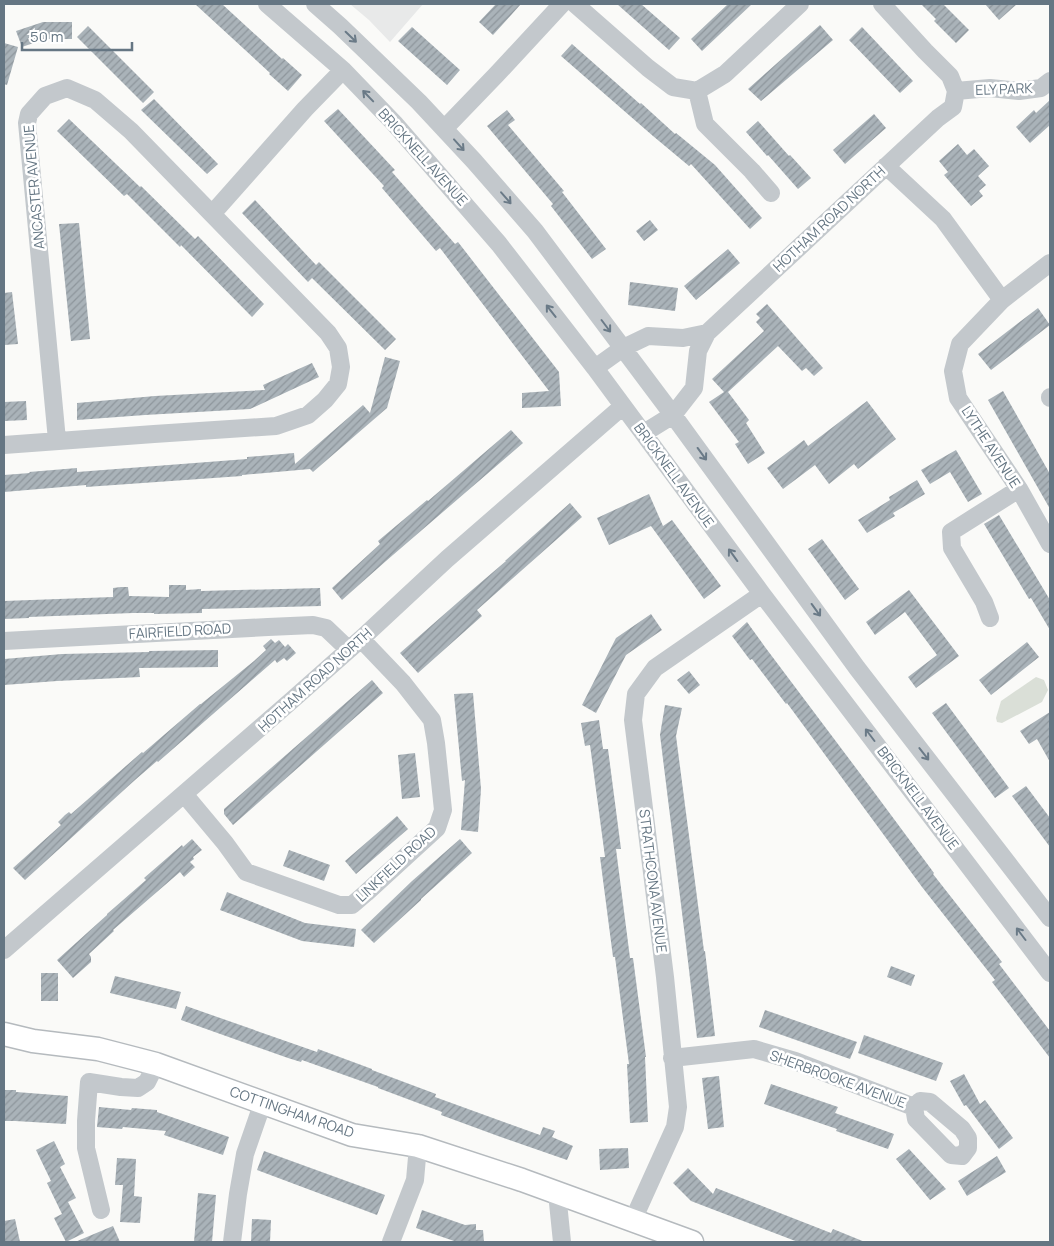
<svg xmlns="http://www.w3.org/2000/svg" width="1054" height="1246" font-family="Manrope,sans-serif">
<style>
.built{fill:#e8e9e9}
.grass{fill:#dadfd7}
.building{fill:url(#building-hatch)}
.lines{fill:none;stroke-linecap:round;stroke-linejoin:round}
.major-casing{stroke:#b5babe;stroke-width:25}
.minor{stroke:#c3c8cc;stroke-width:18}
.major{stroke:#fff;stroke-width:22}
.oneway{stroke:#6a7a87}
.labels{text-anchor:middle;stroke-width:5;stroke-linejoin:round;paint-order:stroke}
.street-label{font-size:14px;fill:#657683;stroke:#fff}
</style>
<defs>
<pattern id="building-hatch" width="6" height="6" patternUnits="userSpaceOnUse" patternTransform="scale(1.25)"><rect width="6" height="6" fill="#aab3b9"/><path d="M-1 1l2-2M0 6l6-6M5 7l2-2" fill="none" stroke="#8e969c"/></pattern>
</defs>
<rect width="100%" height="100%" fill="#fafaf8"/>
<path class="built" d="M350,4H423L390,42L369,20Z"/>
<path class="grass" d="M1036,677L1044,680L1048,690L1042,702L1002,723L997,722L996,718L1001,701Z"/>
<path class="building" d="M195,4H222L282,59L283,58L302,75L288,91L269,74L270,73Z
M496,4H521L493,35L479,22Z
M617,4H641L680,38L669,50Z
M728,4H752L702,51L691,39Z
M921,4H943L969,30L956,43L934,21L936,19Z
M985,4H1017L999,20Z
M43,22H72V39H45L22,47L16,31Z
M820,25L833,40L761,101L748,89Z
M88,26L154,92L143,103L77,37Z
M412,27L460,70L447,85L398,41Z
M862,27L913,81L900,93L849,40Z
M4,43L18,47L7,85L4,84Z
M572,44L640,104L641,103L675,134L676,133L715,165L762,218L750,229L691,164L689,166L653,136L561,56Z
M154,99L218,164L207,174L141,110Z
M1050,100V125L1030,143L1016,127L1034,110L1036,113Z
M338,109L395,170L392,172L455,244L458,242L559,372L561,406L522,408V393L549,391L440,248L436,251L382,188L384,186L324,121Z
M507,110L515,120L508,125L564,191L562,192L606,249L592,259L551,206L553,204L487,126Z
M874,114L886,128L845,164L833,150Z
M69,119L140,187L141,186L195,239L198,236L264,304L252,317L181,245L180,247L127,194L124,196L57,131Z
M758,121L789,156L790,155L811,178L798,189L768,155L767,156L746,132Z
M958,144L967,155L974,149L989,166L978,176L986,185L979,191L983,196L971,206L944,175L948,172L939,161Z
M255,200L316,265L319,262L396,339L385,350L312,278L308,282L242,213Z
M650,220L658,230L644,241L636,231Z
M79,223L90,339L71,341L59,224Z
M728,249L740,263L696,300L684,286Z
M630,282L678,288L675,311L628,305Z
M12,292L18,344L4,345V293Z
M767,304L823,368L814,376L806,368L802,371L778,346L728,392L749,420L746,423L765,453L748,464L735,444L739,442L709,402L724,392L712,379L764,331L756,322L760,318L756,314Z
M1038,308L1050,325L991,370L978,354Z
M385,357L400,361L387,408L313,472L310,469L242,475V476L86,487V485L4,492V475L30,473L29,472L77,468V472L247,459V457L294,453L295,464L363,405L370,413Z
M312,363L319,377L250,409L145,415L77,420V403L155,396L265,390L263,385Z
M1003,391L1050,474V509L988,400Z
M26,401L27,420L4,421V402Z
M867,401L896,439L858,469L854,464L829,484L815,465L783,489L767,468L804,440L808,446Z
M511,430L523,443L386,561L342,600L332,588L380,544L378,541L427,500L428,501Z
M956,450L982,494L968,502L950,472L930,484L921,470Z
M917,480L925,494L893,513L895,516L867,533L858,520L890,500L889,497Z
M649,494L663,526L672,520L721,586L704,599L651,526L609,545L597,518Z
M570,503L582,517L477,610L482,616L418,673L400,653L465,596L506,561H505Z
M999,515L1050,600V630L1031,598L1029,599L984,524Z
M822,539L859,589L845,600L808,549Z
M169,585H186V590L201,589V591L320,588L321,606L202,609V613L154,614V613H133L29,617V618L4,619V601L113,597V588L121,587H128L129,596L169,597Z
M909,590L959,656L916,688L908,677L937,655L905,612L875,635L866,622Z
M651,614L662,630L626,655L596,713L582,705L616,638Z
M747,622L765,647L868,784L934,873L933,874L1002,962L999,964L1050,1031V1058L992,982L995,980L922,887L787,703L786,704L752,659L750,660L732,636Z
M271,639L275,643L279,640L285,647L288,644L296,653L287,661L284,658L277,663L275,660L158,762L157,761L135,780L25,880L13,868L61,825L58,822L65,815L69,812L71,814L142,752L143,753L200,704H201L254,661L266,650L263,646Z
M1027,642L1039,657L991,695L979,680Z
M218,650V667L139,668L140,677L57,681L4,685V659L62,654L149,652V651Z
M689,671L700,685L689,694L677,680Z
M372,680L383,693L233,825L224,814V809Z
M473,693L481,789L478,832L461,830L465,780L462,781L454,694Z
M946,703L1009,788L995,798L932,713Z
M665,705L682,708L676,736L704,951H705L715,1036L697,1038L687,953L660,735Z
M1050,712V762L1037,739L1029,744L1020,731Z
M599,720L603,749H608L621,849H616L630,958H633L646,1057H645L648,1122L630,1123L627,1064H629L615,957H613L600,857H605L590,745L585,746L581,723Z
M415,753L420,797L402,799L398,755Z
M1026,786L1050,818V847L1012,796Z
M397,816L408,829L356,874L345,861Z
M192,839L202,850L193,857L194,859L190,862L195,867L184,877L180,872L113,930L114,931L89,954L91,957V962L73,978L57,960L107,915V914L146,880L144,878L182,845L183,847Z
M460,839L472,853L421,899V900L374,943L361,930L412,881Z
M289,850L330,865L324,881L283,866Z
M227,892L305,923L356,929L354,947L302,941L220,910Z
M891,966L915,975L911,986L887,977Z
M41,973H58V1001H41Z
M115,976L181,992L176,1009L110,993Z
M186,1006L317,1052L318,1049L372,1069V1070L436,1094L435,1097L540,1135L543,1127L555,1131L552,1137L573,1146L567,1160L498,1136L441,1115L442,1112L378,1088V1087L302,1060L301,1062L288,1058L181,1020Z
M765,1010L857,1042L850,1059L759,1027Z
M864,1035L943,1063L936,1081L858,1053Z
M964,1074L980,1104L985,1100L1013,1138L999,1149L966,1105L964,1106L950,1081Z
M719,1076L724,1127L708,1129L702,1078Z
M771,1084L838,1107L835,1113L894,1134L888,1149L836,1131L837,1129L764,1104Z
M4,1090H16V1092L68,1096L66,1124L15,1121H4Z
M99,1107L131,1110L132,1108L157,1110V1112L229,1137L223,1155L164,1135L166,1131L123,1127L122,1129L97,1127Z
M54,1141L65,1164L60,1167L76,1198L68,1202L84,1233L66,1242L54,1218L62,1214L47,1183L51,1181L36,1150Z
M628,1148L629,1168L600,1170L599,1149Z
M909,1149L946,1189L930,1200L896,1159Z
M264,1151L385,1195L377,1215L257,1170Z
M997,1156L1006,1172L967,1196L958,1181Z
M117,1158L136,1159L134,1196L142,1197L140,1223L120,1222L123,1185H115Z
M688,1168L713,1194L716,1188L831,1233L833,1229L865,1242H798L691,1201L673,1183Z
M198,1193L216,1195L212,1242H194Z
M422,1210L465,1225L476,1224V1230H483L484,1242H457L416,1228Z
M15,1219L20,1242H4V1221Z
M252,1219L271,1220L270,1242H251Z
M113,1226L120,1242H75Z"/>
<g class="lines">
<defs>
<path id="major" d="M4,1034L33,1041L98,1049L156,1064L352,1135L418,1146L522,1180L692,1242"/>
</defs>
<use href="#major" class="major-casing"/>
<path class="minor" d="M267,4L343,70L394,123L499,244L595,368L762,594L1050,973
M315,4L340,26L419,102L474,161L535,231L673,415L857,668L1050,918
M575,4L648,68L673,87L697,91L725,74L800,4
M697,91L705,124L752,171L771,193
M956,91L990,88L1019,91L1041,88L1050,81
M444,129L497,74L562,4
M886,166L943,219L1002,300L1050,263
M212,214L305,109L343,70
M1002,300L960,344L953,371L958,398L1019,489L1050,544
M595,368L623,348L648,336L683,338L707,333
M1050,397V398
M644,433L673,415L694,388L698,351L707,333L938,118L953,107L956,91L950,76L925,51L882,4
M4,445L154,434L276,426L308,415L325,400L338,384L341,367L338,348L328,333L131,131L95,100L67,88L45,96L29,114L27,123L57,440
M990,618L984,602L952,548L951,532L1019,489
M4,641L268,627L313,625L326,628L348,649
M184,794L225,843L246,872L339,905H352L366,893L437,828L443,810L436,743L432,720L403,683L361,639
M4,950L65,897L291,701L361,639L447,559L623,406
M672,1058L754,1049L795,1061L914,1107L920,1101L930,1102L962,1129L968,1138V1148L962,1156L951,1155L916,1119L914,1107
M557,1193L562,1242
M101,1210L86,1148V1121L89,1082L121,1087L138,1088L147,1082L156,1064
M633,1220L675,1127L678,1107L665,977L633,720L636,694L655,668L762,594
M232,1242L238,1194L245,1154L263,1102
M391,1242L415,1180L418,1146"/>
<use href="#major" class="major"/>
</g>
<defs><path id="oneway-shaft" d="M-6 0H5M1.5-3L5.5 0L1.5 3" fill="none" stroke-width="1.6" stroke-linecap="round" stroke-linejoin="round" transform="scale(1.25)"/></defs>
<g class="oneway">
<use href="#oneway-shaft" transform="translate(351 37) rotate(44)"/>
<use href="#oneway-shaft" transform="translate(368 96) rotate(-134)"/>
<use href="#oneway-shaft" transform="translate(459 145) rotate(48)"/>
<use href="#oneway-shaft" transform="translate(506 198) rotate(49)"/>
<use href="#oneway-shaft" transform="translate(551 311) rotate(-128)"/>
<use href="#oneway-shaft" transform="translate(606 326) rotate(53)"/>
<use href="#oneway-shaft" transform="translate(702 454) rotate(54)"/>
<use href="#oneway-shaft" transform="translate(733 555) rotate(-126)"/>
<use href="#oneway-shaft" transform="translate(816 610) rotate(54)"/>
<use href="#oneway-shaft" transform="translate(870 735) rotate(-127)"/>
<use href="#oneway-shaft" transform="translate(924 754) rotate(52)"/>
<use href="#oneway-shaft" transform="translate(1021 934) rotate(-127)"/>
</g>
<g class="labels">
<g class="street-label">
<text transform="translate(1004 89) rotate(-2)" y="5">ELY PARK</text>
<text transform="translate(423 157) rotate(48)" y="5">BRICKNELL AVENUE</text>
<text transform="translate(34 187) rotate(-95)" y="5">ANCASTER AVENUE</text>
<text transform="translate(829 219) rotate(-43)" y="5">HOTHAM ROAD NORTH</text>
<text transform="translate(991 447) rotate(57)" y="5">LYTHE AVENUE</text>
<text transform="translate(674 475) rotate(54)" y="5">BRICKNELL AVENUE</text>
<text transform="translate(180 631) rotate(-3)" y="5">FAIRFIELD ROAD</text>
<text transform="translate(315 680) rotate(-42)" y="5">HOTHAM ROAD NORTH</text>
<text transform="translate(918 798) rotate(53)" y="5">BRICKNELL AVENUE</text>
<text transform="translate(396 864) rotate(-43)" y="5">LINKFIELD ROAD</text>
<text transform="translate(653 881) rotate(83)" y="5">STRATHCONA AVENUE</text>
<text transform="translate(838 1079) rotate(20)" y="5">SHERBROOKE AVENUE</text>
<text transform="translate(292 1112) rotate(19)" y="5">COTTINGHAM ROAD</text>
</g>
</g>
<rect width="1054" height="1246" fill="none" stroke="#657683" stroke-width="10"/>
<path d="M22 42v8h110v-8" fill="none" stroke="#657683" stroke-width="2.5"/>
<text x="30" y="42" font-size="15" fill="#657683" stroke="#ffffff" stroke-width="4" paint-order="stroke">50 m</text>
</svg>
